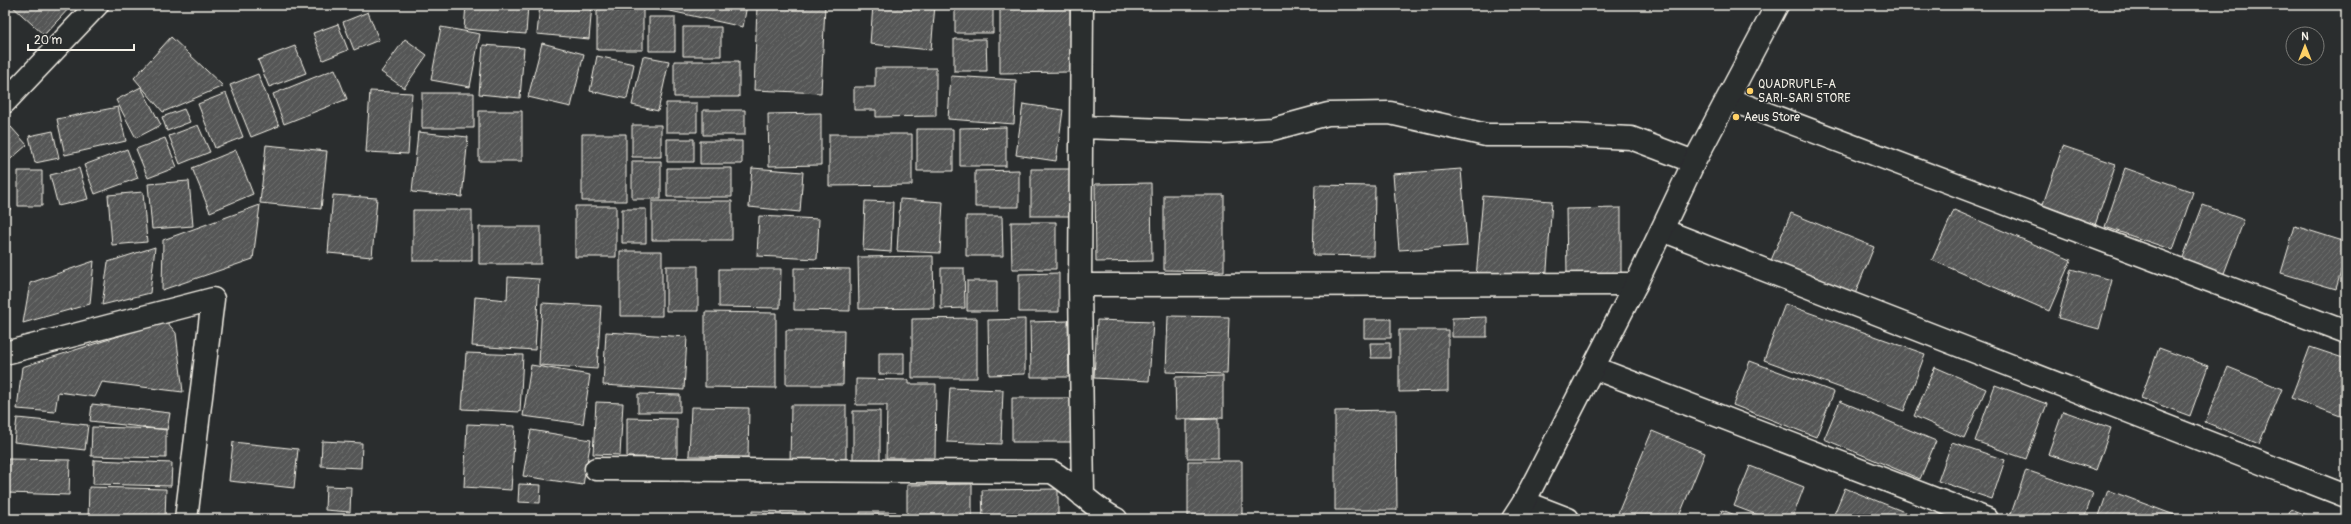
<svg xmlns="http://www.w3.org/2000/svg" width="2351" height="524" font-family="Pangolin,sans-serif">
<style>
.building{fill:url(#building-hatch);stroke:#f4f1e8}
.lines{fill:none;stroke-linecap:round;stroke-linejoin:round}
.minor-casing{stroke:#f4f1e8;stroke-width:25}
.tertiary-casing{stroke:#f4f1e8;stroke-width:25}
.minor{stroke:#2a2d2e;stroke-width:22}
.tertiary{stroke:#2a2d2e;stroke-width:22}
.poi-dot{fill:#ffd166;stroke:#2a2d2e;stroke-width:1.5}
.labels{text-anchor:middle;stroke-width:3;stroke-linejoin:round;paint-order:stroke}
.poi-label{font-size:12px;fill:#f4f1e8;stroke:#2a2d2e;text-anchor:start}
</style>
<defs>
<pattern id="building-hatch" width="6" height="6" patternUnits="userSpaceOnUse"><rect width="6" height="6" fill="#555756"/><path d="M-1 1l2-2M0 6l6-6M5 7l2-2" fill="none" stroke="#6e706e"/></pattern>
</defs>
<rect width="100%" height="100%" fill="#2a2d2e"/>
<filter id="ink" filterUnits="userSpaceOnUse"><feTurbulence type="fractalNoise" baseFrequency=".025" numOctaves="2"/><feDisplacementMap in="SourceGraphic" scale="8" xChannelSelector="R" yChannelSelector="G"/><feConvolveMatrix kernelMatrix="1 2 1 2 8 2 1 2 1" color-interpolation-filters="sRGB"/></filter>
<g filter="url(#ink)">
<path class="building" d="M11,5H72L44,35Z
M466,5H528L526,34L464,29Z
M540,5H592L589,39L537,34Z
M597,5H643V50H597Z
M652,5H747L743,27L652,7Z
M757,5H825L821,93L754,90Z
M873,5H935L931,50L870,44Z
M955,5H993V33H955Z
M1000,5H1070L1071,72L1000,73Z
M368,12L379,40L354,50L343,22Z
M649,17H675V51H649Z
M338,24L348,50L323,60L313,33Z
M441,27L480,34L470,87L431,80Z
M683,27H721V56H683Z
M171,37L223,86L163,112L134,78Z
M405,39L427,55L404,88L381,72Z
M954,39H986L987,71H954Z
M542,43L584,54L571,107L528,97Z
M483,45L524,48L520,98L479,94Z
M295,46L306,73L269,87L258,60Z
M597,56L634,64L627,99L590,91Z
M643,56L669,61L658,111L632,105Z
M674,61H739V97H674Z
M875,68H936V116L876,117V110H854V87H875Z
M335,69L347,99L284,124L273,94Z
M258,74L279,126L251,137L230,85Z
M951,76L1016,80L1014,124L948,119Z
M141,87L161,125L136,138L116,100Z
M370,91L412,93L408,154L366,152Z
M226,93L243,137L215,148L198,104Z
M422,93H474V128H422Z
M666,103H697V132H666Z
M1023,104L1063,110L1056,161L1016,155Z
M118,107L126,141L65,155L57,119Z
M184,109L190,122L167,131L162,117Z
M703,110H745V135H703Z
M479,111H522V161H479Z
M821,113V165L769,166L768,114Z
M198,125L210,152L180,164L169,136Z
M632,125H661V157H632Z
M11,127L27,145L5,164V131Z
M1006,127V166H960V128Z
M917,129H953V171H917Z
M53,131L59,158L35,163L29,136Z
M418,132L468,137L462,197L412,192Z
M582,134H626V201H582Z
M829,134H912V185L829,186Z
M165,138L177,167L148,178L136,149Z
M667,139H694V162H667Z
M700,141H742V164H700Z
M266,145L327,151L321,209L260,203Z
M2063,146L2116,164L2095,225L2042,207Z
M127,149L138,178L95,194L84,165Z
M236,150L253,194L210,212L192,168Z
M632,161H661V199H632Z
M79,168L88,199L58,206L50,175Z
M667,168H732V197H667Z
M752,168L803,172L800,212L749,207Z
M2125,168L2193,192L2173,250L2105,227Z
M1031,169H1071L1072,216H1031Z
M1461,169L1467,246L1399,250L1393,174Z
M1019,170V207H975V171Z
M18,171H42V206H18Z
M189,181L193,226L152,229L148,184Z
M1151,183L1152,261L1096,262L1095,184Z
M1315,185L1375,186L1374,256L1313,255Z
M143,192L147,242L112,245L108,195Z
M333,195L377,198L372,257L328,253Z
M1164,195H1224V271L1164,270Z
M1483,196L1552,201L1546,283L1476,278Z
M900,199L943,202L940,253L897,251Z
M652,201H732V240H652Z
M865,201L893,202L891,252L863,250Z
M5,203L11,208L5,216Z
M260,205L253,259L162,290L163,240Z
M2203,205L2244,220L2223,276L2182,260Z
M575,206H616V257H575Z
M1621,208V273L1567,274L1566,209Z
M622,209H646V243H622Z
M413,210H472V261H413Z
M1954,210L2071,260L2049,311L1932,260Z
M1791,213L1874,247L1853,299L1769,265Z
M759,216L819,219L817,259L757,256Z
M966,216H1002L1003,256H966Z
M1011,222H1056V269H1012Z
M2295,226L2346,242V254L2336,289L2281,273Z
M479,227H541V264H479Z
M155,247L150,293L102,305L108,262Z
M620,251H662V316H620Z
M933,256L934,308L859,309L858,257Z
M94,261L90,304L23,323L30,283Z
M666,266H698V311H666Z
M794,268L850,269V311L794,310Z
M941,268H964L965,308L941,309Z
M719,269H781L780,308L719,307Z
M2071,269L2112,280L2099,329L2058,318Z
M1059,273V312H1019V274Z
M508,277L539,279L535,350L472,346L475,297L507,300Z
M967,281H997V311H967Z
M542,303L601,306L597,369L539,365Z
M1785,304L1925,354L1904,411L1764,360Z
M705,312L776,313V388L705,387Z
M1168,316L1229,317L1227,374L1166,372Z
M1487,317V337H1452V318Z
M977,318V378H912V319Z
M1025,319V374L989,375L988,320Z
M1364,319H1391V338H1364Z
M1097,320L1153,322L1149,381L1094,378Z
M166,321L176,333L183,392L102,382L95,397L58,392L55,412L17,409L22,367Z
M1068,321L1069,377H1031L1030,322Z
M786,330H844L843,385H786Z
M1399,330H1448V391L1399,392Z
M606,332L687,337L684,390L603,385Z
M1370,343H1390V358H1371Z
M2310,347L2346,359V418L2291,398Z
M2159,348L2208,366L2190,416L2141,398Z
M466,353L523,355L520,412L462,409Z
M879,353H904V374H879Z
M1750,361L1834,392L1816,437L1733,405Z
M531,365L590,375L583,424L523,416Z
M1935,367L1986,389L1964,438L1914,416Z
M2228,367L2282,389L2259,444L2205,422Z
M1223,376V418L1176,419L1175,377Z
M856,379L909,380V384H936L935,458H886L887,405H856Z
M1995,385L2047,404L2026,459L1975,441Z
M950,388L1003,390L1001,444L947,442Z
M638,394L680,395V412H638Z
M1012,398H1074V442H1012Z
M1840,401L1936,441L1920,479L1824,439Z
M596,402L623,403L620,455L593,454Z
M92,404L170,413L167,430L90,421Z
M791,405H846V464H790Z
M691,407L749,408L748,457L689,456Z
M1396,410L1397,510H1335V411Z
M853,411H880V459H853Z
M2063,411L2111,428L2096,470L2048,454Z
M17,418L88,425L85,450L14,442Z
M627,418L677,419V458L627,457Z
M1218,419V458H1187V420Z
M467,424L515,426L511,490L464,487Z
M92,427L166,429V458L91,456Z
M531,430L591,440L583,485L523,476Z
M1652,431L1705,453L1678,519H1632L1618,513Z
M322,441L362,443L361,468L321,466Z
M233,442L298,449L294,488L229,481Z
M1952,442L2005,460L1992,499L1938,481Z
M8,459L70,460L69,495L7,493Z
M94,460L172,463L171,486L93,484Z
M1188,461H1242V517H1188Z
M1750,466L1804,487L1792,519H1768L1734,506Z
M2026,470L2093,493L2084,519H2017L2010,517Z
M519,484L541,485L540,503L518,502Z
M972,484V519H907V485Z
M326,486L351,487L350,512L325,510Z
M89,487L166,489L165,519H88Z
M1845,488L1907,513L1904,519H1832Z
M1058,489V519H983L982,490Z
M2108,490L2185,519H2098Z
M2291,509L2317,519H2287Z
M1722,510L1746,519H1719Z
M752,511L805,512V519H752Z
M860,512H896V519H860Z
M322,517L350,519H322Z
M659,517L694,519H659Z"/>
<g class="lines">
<defs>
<path id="minor" d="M1082,5L1080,285L1083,496
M1728,99L2346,332
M5,102L97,5
M1082,127L1223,132L1273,129L1328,114L1390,113L1486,135H1566L1631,138L1694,162
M1662,230L2346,496
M1080,285L1636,284
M5,353L213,299L186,519
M1594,368L1987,519
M596,469L1052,472C1075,485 1091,507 1116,519
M1524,502L1568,519"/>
<path id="tertiary" d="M1513,519L1524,502L1636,284L1694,162L1777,5"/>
</defs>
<use href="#minor" class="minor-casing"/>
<use href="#tertiary" class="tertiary-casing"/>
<use href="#minor" class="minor"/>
<use href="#tertiary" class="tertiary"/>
</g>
</g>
<g class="poi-dot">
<circle cx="1750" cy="91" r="4"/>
<circle cx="1736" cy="117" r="4"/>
</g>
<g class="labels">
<g class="poi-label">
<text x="1758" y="88">QUADRUPLE-A<tspan x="1758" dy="14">SARI-SARI STORE</tspan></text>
<text x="1744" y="121">Aeus Store</text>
</g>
</g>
<rect width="2351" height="524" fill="none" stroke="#2a2d2e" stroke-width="20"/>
<rect x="10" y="10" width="2331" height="504" fill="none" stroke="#f4f1e8" stroke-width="1.5" filter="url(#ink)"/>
<g transform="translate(2305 46)"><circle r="19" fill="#2a2d2e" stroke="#7b7b78"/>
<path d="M0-3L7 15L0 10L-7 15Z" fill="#ffd166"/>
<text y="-6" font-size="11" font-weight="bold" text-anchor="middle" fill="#f4f1e8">N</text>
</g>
<path d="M28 44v6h106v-6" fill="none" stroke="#f4f1e8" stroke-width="2"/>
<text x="34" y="44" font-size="12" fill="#f4f1e8" stroke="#2a2d2e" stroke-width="3" paint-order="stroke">20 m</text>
</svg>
